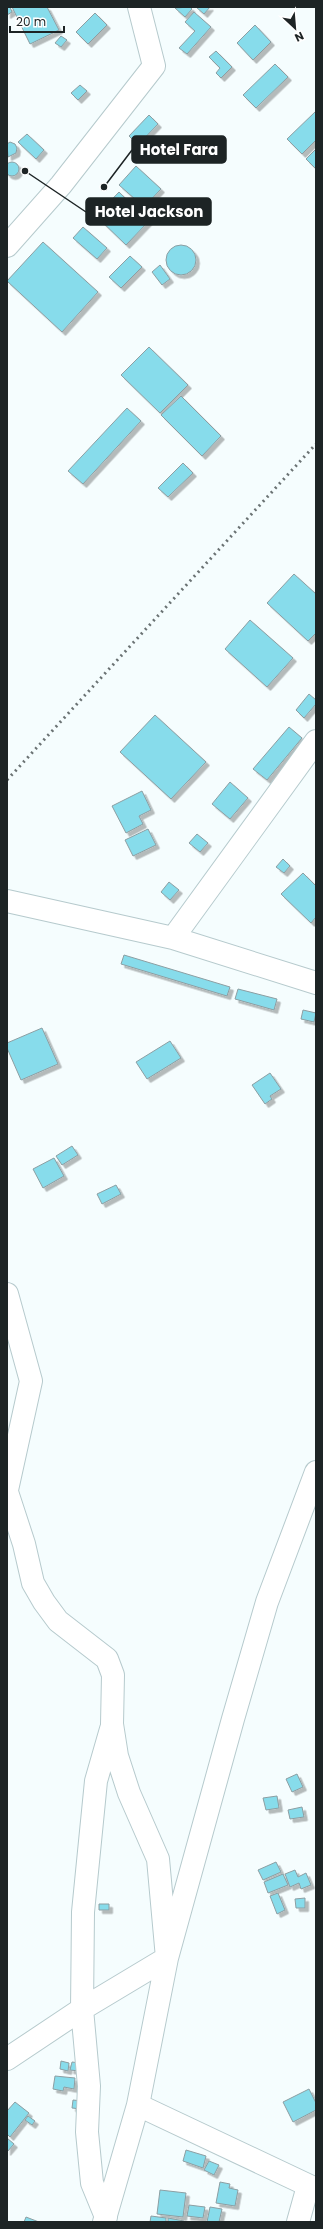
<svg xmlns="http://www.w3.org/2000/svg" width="323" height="2229" font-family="Poppins,sans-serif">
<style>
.building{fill:#87dceb;stroke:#8c9ea2;filter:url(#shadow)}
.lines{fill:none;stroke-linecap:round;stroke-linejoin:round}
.minor-casing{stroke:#b6cacd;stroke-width:24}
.minor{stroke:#fff;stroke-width:22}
.rail{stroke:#6a7273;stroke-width:3;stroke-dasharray:2 4;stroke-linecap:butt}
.leader{fill:none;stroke:#1d2425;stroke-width:1.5}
.callout-dot{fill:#1d2425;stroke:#fff;stroke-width:1.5}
.callout{fill:#1d2425;stroke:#1d2425;stroke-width:1.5}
.callout-label{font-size:15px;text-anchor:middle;font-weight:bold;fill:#fff}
</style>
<defs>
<filter id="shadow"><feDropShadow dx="3.5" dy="3.5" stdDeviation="0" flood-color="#0004"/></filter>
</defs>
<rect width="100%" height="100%" fill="#f5fdfe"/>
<path class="building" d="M7,7H10L12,12L7,15Z
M12,7H47L59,30L30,44Z
M190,7L192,9L185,17L175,8Z
M196,7H210L204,14Z
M194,12L211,27L187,54L179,48L195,31L185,22Z
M95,13L107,25L88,44L76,32Z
M255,25L271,42L253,60L237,43Z
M61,36L67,40L61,47L55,43Z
M216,51L232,67L221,78L216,73L220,68L209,57Z
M275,64L288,77L256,108L243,95Z
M80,85L87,91L78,100L71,93Z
M316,111V140L302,154L287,139Z
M149,115L158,124L138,145L129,136Z
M27,134L44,150L36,159L18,142Z
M10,142L15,144L17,148L16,153L8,157L7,144Z
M316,149V169L306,159Z
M5 169a7 7 0 1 1 14 0a7 7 0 1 1-14 0Z
M136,166L161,189L144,207L119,185Z
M119,192L149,221L126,245L96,216Z
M83,227L107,248L97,259L73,238Z
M43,242L98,292L62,332L7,281Z
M166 260a15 15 0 1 1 30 0a15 15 0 1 1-30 0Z
M130,256L142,267L121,288L109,277Z
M160,265L170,279L162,285L152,272Z
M149,347L188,385L160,413L121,375Z
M181,396L221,436L202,456L161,415Z
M127,408L141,421L83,484L68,471Z
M183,463L193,473L168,497L158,488Z
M294,574L316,594V633L308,641L267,603Z
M250,620L293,658L267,687L225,649Z
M309,694L316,700V704L304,718L296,710Z
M155,715L206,762L171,799L120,752Z
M289,727L302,738L267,780L253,769Z
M230,782L248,798L230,819L212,804Z
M142,791L151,810L139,816L143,824L126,833L112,806Z
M148,829L156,845L133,856L125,840Z
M197,834L208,843L200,852L189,843Z
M283,859L290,866L284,873L276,867Z
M303,873L316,886V917L311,923L281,894Z
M169,882L179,890L170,900L161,892Z
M124,955L230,987L227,996L121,964Z
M238,989L277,999L274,1010L235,999Z
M303,1010L316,1013L314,1022L301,1019Z
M42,1028L58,1064L21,1080L7,1048V1043Z
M170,1041L181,1058L147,1079L136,1062Z
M270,1073L281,1089L270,1096L272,1099L265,1104L252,1085Z
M72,1146L78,1155L62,1165L56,1156Z
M54,1158L64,1176L43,1188L33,1169Z
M116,1185L121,1194L102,1204L97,1194Z
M297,1774L303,1787L292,1792L286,1779Z
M277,1796L279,1808L266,1810L263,1798Z
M302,1807L304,1817L290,1819L288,1810Z
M276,1862L281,1872L263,1880L258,1870Z
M295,1870L298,1877L306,1873L311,1885L301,1889L299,1883L290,1887L285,1874Z
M283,1874L288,1885L268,1893L264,1882Z
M278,1893L285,1910L277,1914L270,1896Z
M305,1898V1908H296L295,1899Z
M99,1904H109V1910H99Z
M61,2061L69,2063L68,2071L60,2069Z
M72,2062L80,2063L79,2071L70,2070Z
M55,2076L75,2078L74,2089L64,2087L63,2091L53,2089Z
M309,2089L316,2103V2110L293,2122L283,2102Z
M73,2100L82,2101L81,2109L72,2108Z
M15,2102L29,2113L10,2137L7,2134V2111Z
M28,2116L35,2121L32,2125L25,2120Z
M7,2138L14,2144L7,2152Z
M186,2150L206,2156L203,2168L183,2161Z
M209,2161L219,2165L214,2175L204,2170Z
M220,2182L230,2184L229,2188L238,2190L235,2206L216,2203Z
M160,2190L186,2193L183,2217L157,2214Z
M189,2205L205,2207L203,2218L187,2216Z
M210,2207L222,2209L219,2222H207Z
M151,2216L166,2218V2222H150Z
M26,2217L39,2222H24Z
M168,2218L184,2221V2222H168Z"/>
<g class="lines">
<defs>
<path id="minor" d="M7,246L61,185L154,66L139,7
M7,901L173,938L316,983
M173,938L316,741
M7,1294L31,1381L7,1490
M7,1492L24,1544L33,1583L44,1602L58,1621L107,1659L113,1675L112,1724L117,1756L129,1793L158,1859L167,1958L82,2009L7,2059
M138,2105L316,2189
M106,2217L92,2183L87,2132L89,2086L82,2009L83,1912L96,1781L111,1729
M104,2222L138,2105L167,1958L233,1719L267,1602L316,1472
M298,2222L308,2186"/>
</defs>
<use href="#minor" class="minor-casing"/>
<use href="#minor" class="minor"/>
<path class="rail" d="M7,780L316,444"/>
</g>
<path class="leader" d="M104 187L132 150M25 171L86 212"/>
<g class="callout-dot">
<circle cx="104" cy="187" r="4"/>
<circle cx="25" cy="171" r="4"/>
</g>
<g class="callout">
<rect x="132" y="136" width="94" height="27" rx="4"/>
<rect x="86" y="198" width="125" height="27" rx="4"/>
</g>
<g class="callout-label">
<text x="179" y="155">Hotel Fara</text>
<text x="149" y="217">Hotel Jackson</text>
</g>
<rect width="323" height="2229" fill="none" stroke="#1d2425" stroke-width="16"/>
<g transform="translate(295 28) rotate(154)" stroke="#ffffff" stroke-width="3" paint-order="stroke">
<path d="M0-3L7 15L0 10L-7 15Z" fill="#1d2425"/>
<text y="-6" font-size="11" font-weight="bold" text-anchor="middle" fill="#1d2425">N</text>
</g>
<path d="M10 26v6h54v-6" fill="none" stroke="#1d2425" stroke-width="2"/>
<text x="16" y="26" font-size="12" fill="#1d2425" stroke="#ffffff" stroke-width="3" paint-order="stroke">20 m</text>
</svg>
